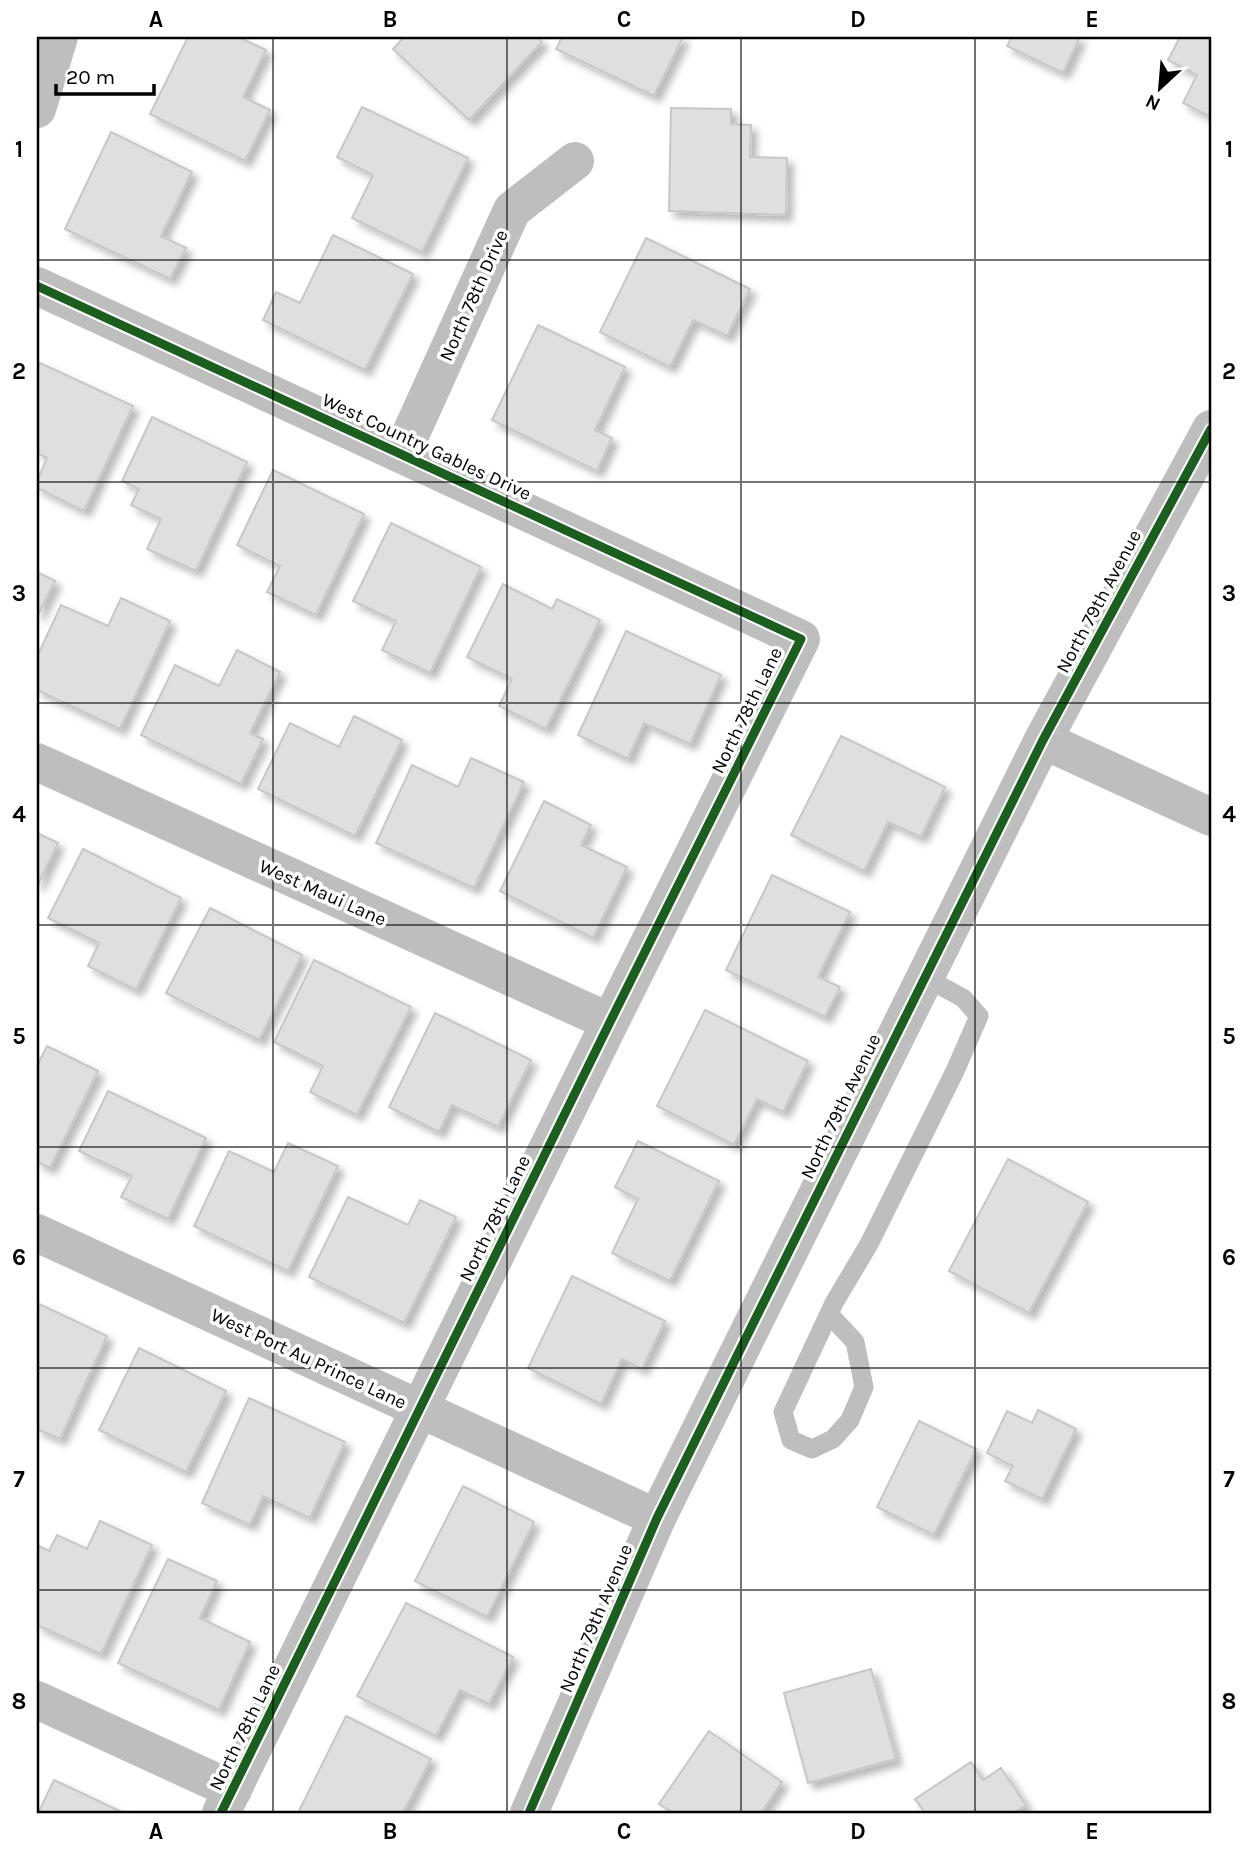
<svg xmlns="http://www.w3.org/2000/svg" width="1248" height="1850" font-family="Karla,sans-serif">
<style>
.building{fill:#dfdfdf;stroke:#c7c7c7;stroke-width:2;filter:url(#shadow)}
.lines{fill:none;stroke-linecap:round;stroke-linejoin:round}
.service{stroke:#bebebe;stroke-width:19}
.minor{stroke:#bebebe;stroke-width:38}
.tertiary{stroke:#bebebe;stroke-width:38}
.cycleway-casing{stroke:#fff;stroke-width:13}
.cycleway{stroke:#1b5e20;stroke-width:9}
.grid{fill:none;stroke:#000;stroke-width:2;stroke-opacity:0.55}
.labels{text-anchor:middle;stroke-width:7;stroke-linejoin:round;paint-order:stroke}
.street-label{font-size:19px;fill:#000;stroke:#fff}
.neatline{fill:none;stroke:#000;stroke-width:2.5}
.grid-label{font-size:23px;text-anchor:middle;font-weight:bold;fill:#000}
</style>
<defs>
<filter id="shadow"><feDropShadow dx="6" dy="6" stdDeviation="3.5" flood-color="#0004"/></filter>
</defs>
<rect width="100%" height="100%" fill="#fff"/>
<path class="building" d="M188,37H238L266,50L243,97L270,110L245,161L150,114Z
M404,37H537L542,42L469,120L393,49Z
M562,37H683L654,96L556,49Z
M1012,37H1080L1063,73L1007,46Z
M1180,37H1211V117L1183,103L1197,75L1168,60Z
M362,107L468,158L422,252L352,218L373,175L337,157Z
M671,108L731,109V124L751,125L750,157L787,158L786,215L669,211Z
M111,132L192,172L161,236L186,248L170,279L65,229Z
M333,235L413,274L365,370L263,320L276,292L300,303Z
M646,238L750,289L727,336L693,320L670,367L600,332Z
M538,325L625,367L595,430L612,438L597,471L492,420Z
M40,363L133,406L84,511L37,488V481L47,458L37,453V370Z
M152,417L247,462L196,571L147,549L161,519L131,505L139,489L122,481Z
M273,470L364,514L316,615L267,592L280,566L237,545Z
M391,523L481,567L430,673L382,650L396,621L353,601Z
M37,572L55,581L37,617Z
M503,584L552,609L557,599L600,620L546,729L499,706L512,679L467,657Z
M121,598L170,621L120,729L37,690V657L61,605L108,626Z
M626,631L721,675L690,744L644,723L628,759L578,735Z
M237,650L280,672L250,733L263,739L241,784L141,735L175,665L219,686Z
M354,716L402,740L355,836L258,789L290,723L339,747Z
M841,736L945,787L921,837L888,822L864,871L791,835Z
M471,758L524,782L474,888L376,843L412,765L458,787Z
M544,801L591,825L581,845L627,867L593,938L500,891Z
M37,833L58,843L37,887Z
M83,849L181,898L136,990L88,966L99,943L48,918Z
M772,875L850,912L818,977L840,987L825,1017L726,970Z
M210,908L302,955L259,1040L166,993Z
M314,960L411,1007L357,1115L310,1092L323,1066L274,1042Z
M705,1010L808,1061L783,1112L757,1099L734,1145L657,1106Z
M435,1013L531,1060L498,1127L452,1105L439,1132L389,1107Z
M47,1046L98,1071L50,1168L37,1162V1066Z
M108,1091L206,1138L168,1219L121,1197L132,1176L79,1151Z
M638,1141L719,1181L670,1281L612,1253L638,1199L615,1187Z
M288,1143L338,1166L288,1271L194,1226L229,1151L274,1172Z
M1008,1159L1088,1202L1029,1313L949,1271Z
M348,1197L408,1225L420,1200L456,1217L404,1323L309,1277Z
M572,1276L665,1321L642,1369L622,1359L601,1404L528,1368Z
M37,1303L107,1336L60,1439L37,1429Z
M139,1348L226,1391L186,1472L99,1430Z
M249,1398L345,1442L310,1518L263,1496L250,1525L202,1503Z
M1038,1410L1076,1429L1042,1499L1005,1481L1013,1466L987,1453L1007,1411L1032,1423Z
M919,1421L976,1449L934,1535L877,1507Z
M463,1486L534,1522L487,1617L415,1581Z
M100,1521L152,1545L101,1654L37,1625V1545L49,1551L57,1535L87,1549Z
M168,1559L217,1581L200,1618L250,1642L219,1710L118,1663Z
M406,1603L513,1657L489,1704L460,1690L436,1736L357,1696Z
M871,1669L896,1759L808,1783L784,1693Z
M346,1716L431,1759L403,1813H298Z
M709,1731L782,1782L761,1813H673L659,1804Z
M971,1762L983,1780L1001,1768L1026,1805L1014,1813H925L915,1799Z
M54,1780L124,1813H38Z"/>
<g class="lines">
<path class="service" d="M829,1314L855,1342L864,1387L850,1420L833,1439L812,1449L791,1440L783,1412L834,1303L869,1244L955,1071L979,1016L963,998L924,977"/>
<path class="minor" d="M37,109L59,37
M37,286L801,639L610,1022L221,1813
M402,453L512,210L575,161
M1043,740L1211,817
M37,762L610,1022
M37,1233L657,1518
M37,1700L233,1790"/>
<path class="tertiary" d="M529,1813L657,1518L733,1364L1043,740L1211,429"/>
<defs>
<path id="cycleway" d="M37,286L801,639L610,1022L221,1813
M529,1813L657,1518L733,1364L1043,740L1211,429"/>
</defs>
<use href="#cycleway" class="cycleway-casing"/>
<use href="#cycleway" class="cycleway"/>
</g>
<path class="grid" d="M273,37V1813M507,37V1813M741,37V1813M975,37V1813M37,260H1211M37,482H1211M37,703H1211M37,925H1211M37,1147H1211M37,1368H1211M37,1590H1211"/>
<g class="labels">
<g class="street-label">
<text transform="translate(473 295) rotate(-66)" y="7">North 78th Drive</text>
<text transform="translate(427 446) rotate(25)" y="7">West Country Gables Drive</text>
<text transform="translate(1098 601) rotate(-62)" y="7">North 79th Avenue</text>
<text transform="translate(746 710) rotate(-64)" y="7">North 78th Lane</text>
<text transform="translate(323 892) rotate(24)" y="7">West Maui Lane</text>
<text transform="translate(840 1106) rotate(-64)" y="7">North 79th Avenue</text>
<text transform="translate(494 1218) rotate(-64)" y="7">North 78th Lane</text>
<text transform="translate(309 1358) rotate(25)" y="7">West Port Au Prince Lane</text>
<text transform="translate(595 1618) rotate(-67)" y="7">North 79th Avenue</text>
<text transform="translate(244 1727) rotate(-64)" y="7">North 78th Lane</text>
</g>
</g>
<rect width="1248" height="1850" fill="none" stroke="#ffffff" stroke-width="77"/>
<g transform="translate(1160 88) rotate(206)" stroke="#ffffff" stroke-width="5" paint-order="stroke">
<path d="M0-5L12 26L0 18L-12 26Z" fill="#000000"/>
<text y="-10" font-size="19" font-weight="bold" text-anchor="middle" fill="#000000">N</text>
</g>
<path d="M56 84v10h98v-10" fill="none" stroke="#000000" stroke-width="3.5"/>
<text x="66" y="84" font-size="21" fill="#000000" stroke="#ffffff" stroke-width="5" paint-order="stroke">20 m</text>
<rect x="38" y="38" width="1172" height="1774" class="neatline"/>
<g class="grid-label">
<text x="156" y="27">A</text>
<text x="390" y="27">B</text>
<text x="624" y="27">C</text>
<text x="858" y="27">D</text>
<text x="1092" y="27">E</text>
<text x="19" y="157">1</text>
<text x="1229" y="157">1</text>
<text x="19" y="379">2</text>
<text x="1229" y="379">2</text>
<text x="19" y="601">3</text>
<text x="1229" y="601">3</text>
<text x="19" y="822">4</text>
<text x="1229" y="822">4</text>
<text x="19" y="1044">5</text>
<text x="1229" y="1044">5</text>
<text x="19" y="1265">6</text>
<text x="1229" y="1265">6</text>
<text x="19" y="1487">7</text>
<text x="1229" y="1487">7</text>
<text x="19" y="1709">8</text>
<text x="1229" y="1709">8</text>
<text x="156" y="1839">A</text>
<text x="390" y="1839">B</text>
<text x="624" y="1839">C</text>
<text x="858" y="1839">D</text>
<text x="1092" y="1839">E</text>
</g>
</svg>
